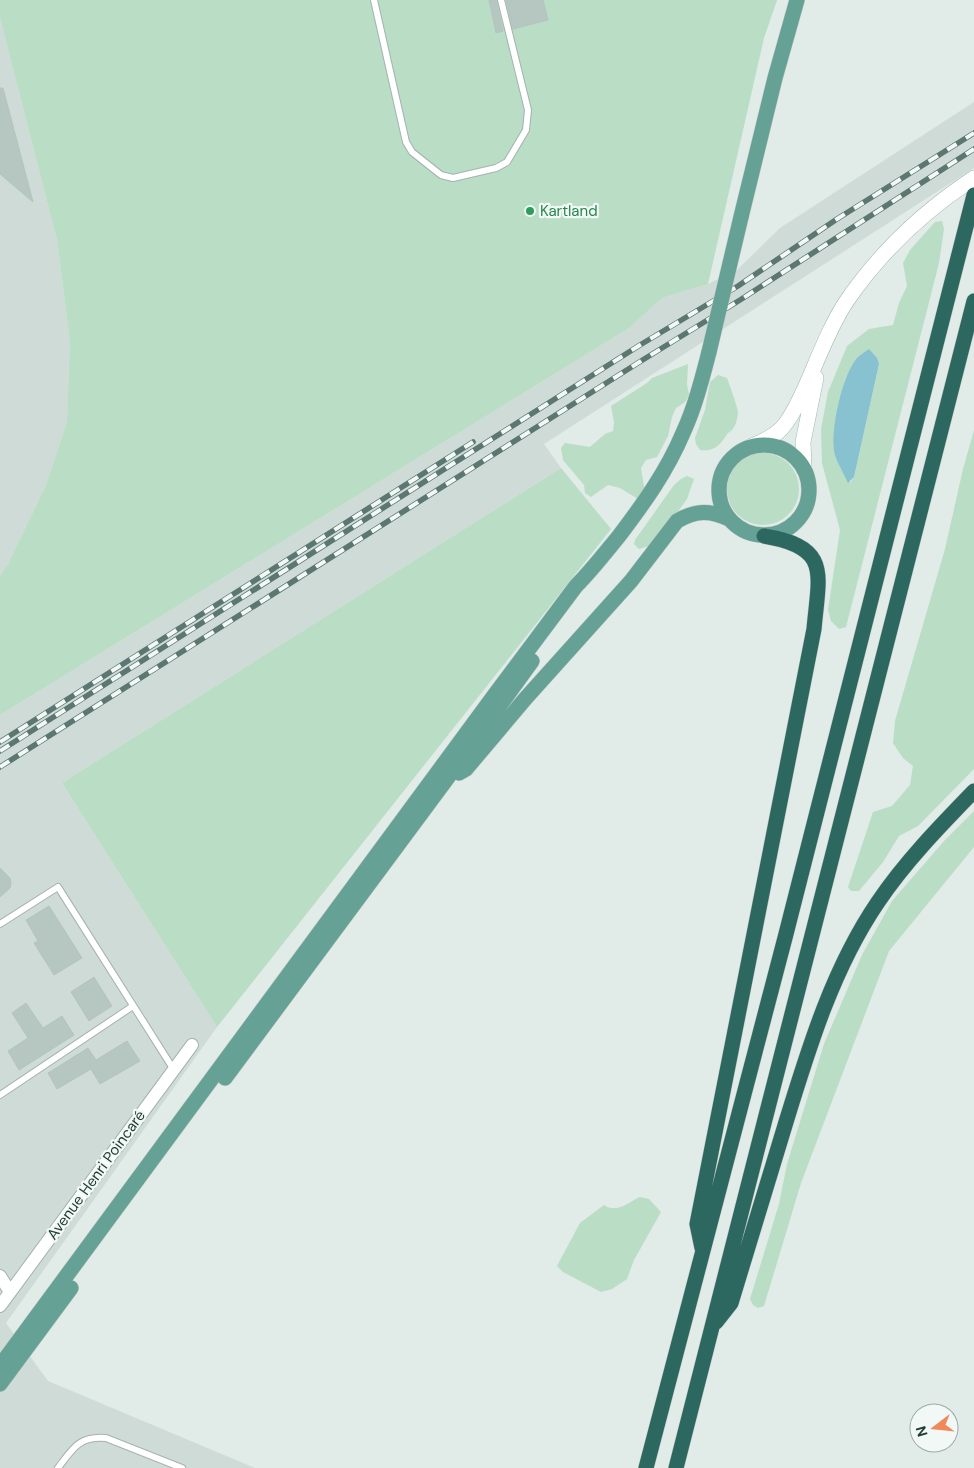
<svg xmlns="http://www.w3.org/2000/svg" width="974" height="1468" font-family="'DM Sans',sans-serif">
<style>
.built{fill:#cfdbd6}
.green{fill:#b9ddc5;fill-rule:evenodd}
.water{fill:#88c1d0}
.building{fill:#b6c6c0;stroke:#b3c5bf}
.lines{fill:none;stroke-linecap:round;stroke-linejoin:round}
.lane-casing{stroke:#a4b3ae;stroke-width:8}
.street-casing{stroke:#a4b3ae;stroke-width:14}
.secondary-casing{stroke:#9fb7b0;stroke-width:16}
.primary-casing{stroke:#c1c8c7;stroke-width:16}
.highway-casing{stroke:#c1c8c7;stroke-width:16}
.lane{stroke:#fff;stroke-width:6}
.street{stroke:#fff;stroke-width:12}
.secondary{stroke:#fff;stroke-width:15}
.primary{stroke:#65a195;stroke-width:15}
.highway{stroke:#2d6860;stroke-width:15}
.rail-casing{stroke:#5c7772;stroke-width:5.5}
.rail{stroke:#f1f8f5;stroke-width:4;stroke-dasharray:11;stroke-linecap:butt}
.primary-bridge-casing{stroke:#c1c8c7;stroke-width:16;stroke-linecap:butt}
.primary-bridge{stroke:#65a195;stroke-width:15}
.leisure-dot{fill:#2e9e5b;stroke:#f1f8f5;stroke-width:2}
.labels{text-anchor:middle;stroke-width:4.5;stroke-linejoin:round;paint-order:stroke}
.leisure-label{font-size:15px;fill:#27864d;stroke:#f1f8f5;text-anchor:start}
.street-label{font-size:15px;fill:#213c36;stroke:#f1f8f5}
</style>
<rect width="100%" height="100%" fill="#e1ebe7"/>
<path class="built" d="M0,18L57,240L70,341L67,422L46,485L8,564L0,576Z
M974,102V168L544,444L561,468L62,783L217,1027L6,1323L48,1381L255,1468H0V715L629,328L662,298L708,284L737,270L780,228Z"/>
<path class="green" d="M0,0H777L764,38L708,284L662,298L629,328L0,715V576L8,564L46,485L67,422L70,341L57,240L0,18Z
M942,221L944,229L939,263L846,627L839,629L831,621L828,610L840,530L822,463L821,429L828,392L847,346L869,329L893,325L899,303L907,286L903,263L910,250L935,222ZM856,359L879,364L854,477L850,483L835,422L838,405L845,380Z
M688,364L687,384L689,395L685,402L676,408L672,417L668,436L657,457L646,460L641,468L645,493L638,499L620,488L608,485L591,497L585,493L584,485L563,460L561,448L565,443L590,447L605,434L613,431L614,422L611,406L647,383L652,378Z
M718,375L727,378C729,383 738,409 738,412C738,416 736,424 734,427C733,430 730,431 728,433C721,444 715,452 700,450L696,444L695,438L705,410L710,382Z
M974,430V769L918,826L899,836L883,862L859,891H851L848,887L873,812L892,806L910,785L913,766L903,758L893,743L895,721L945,549L963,469Z
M727 489a36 36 0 1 1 72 0a36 36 0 1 1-72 0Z
M561,468L611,529L217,1027L62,783Z
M687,476L694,479L687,499L660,536L649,546L639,549L634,544L635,540L674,485L681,479Z
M974,811V847L889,951L801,1183L764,1306L758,1308L753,1305L750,1299L779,1204L787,1164L824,1044L862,955L892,901L945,840Z
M640,1197L649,1199L661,1212L634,1260L627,1279L612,1289L601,1292L563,1272L557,1266L580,1223L604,1205C616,1214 629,1202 640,1197Z"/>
<path class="water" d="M869,349L877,358L879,364L854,477L848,483C844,474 838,464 835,455C829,433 842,375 857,358C860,355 865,352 869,349Z"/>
<path class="building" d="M489,0H496L503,31L496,33Z
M506,0H543L548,20L513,29Z
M0,88H3L33,202L0,174Z
M0,868L10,878L11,883L10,888L0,897Z
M49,906L82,958L54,975L34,943L38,941L26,920Z
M94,977L112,1006L89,1021L71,992Z
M26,1003L43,1028L62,1016L74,1035L19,1070L8,1051L28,1038L12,1013Z
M127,1041L140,1061L100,1084L91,1069L57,1089L48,1073L88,1048L96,1060Z"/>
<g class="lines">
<defs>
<path id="lane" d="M374,0L406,142L412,152L441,175L453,178L496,168L507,162L526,130L528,110L501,0
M0,924L58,887L174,1070
M0,1095L133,1006
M58,1468C73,1448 79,1436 106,1438L182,1468"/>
<path id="street" d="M0,1276L10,1292
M0,1306L192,1045"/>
<path id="secondary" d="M750,447C761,442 774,437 782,428C793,416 798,402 805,388C818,359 829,328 846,302C880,252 924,211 974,178
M804,468L803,442L816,378"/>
<path id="primary" d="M741,217L775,78L797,0
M719 490a45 45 0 1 1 90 0a45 45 0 1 1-90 0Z
M459,773L466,769L525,699L631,581L677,521C696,510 710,510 729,519
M225,1078L446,780L532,661
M0,1366L496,693L576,586C592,570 605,553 619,536C644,503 667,471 683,433C695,407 702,379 709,352
M0,1384L71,1288"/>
<path id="highway" d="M702,1248L697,1224L814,629C819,573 831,547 764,536
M716,1322L731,1303C749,1243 768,1182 786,1122C809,1047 833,968 878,902C905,862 940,826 974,791
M646,1468L786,934L974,195
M676,1468L974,301"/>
</defs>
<use href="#lane" class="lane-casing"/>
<use href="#street" class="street-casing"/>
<use href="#secondary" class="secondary-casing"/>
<use href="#primary" class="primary-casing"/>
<use href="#highway" class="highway-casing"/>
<use href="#lane" class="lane"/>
<use href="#street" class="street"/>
<use href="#secondary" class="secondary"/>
<use href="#primary" class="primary"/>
<use href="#highway" class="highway"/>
<defs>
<path id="rail" d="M0,742L473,442
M0,751L640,345L738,286L837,219L974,133
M0,767L641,361L740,300L974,149"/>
</defs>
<use href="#rail" class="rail-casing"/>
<use href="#rail" class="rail"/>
<defs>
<path id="primary-bridge" d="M709,352L741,217"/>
</defs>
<use href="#primary-bridge" class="primary-bridge-casing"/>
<use href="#primary-bridge" class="primary-bridge"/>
</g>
<circle class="leisure-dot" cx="530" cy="211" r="5"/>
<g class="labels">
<g class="leisure-label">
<text x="540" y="216">Kartland</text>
</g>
<g class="street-label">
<text transform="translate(96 1175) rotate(-54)" y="5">Avenue Henri Poincaré</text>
</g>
</g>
<g transform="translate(934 1428) rotate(254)"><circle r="24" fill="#f1f8f5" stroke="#9eada9"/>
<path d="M0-4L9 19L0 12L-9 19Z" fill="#f18859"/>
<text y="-8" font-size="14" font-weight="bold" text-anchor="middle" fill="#213c36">N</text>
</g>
</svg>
